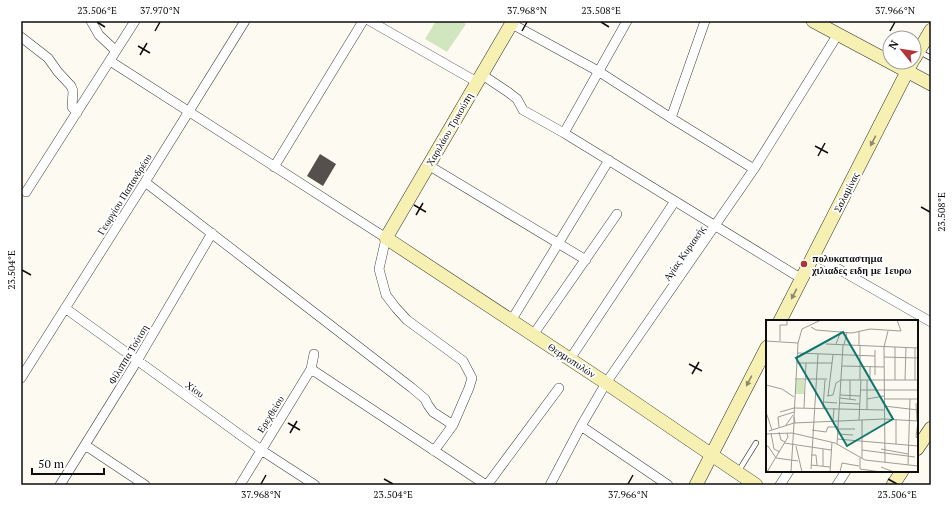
<svg xmlns="http://www.w3.org/2000/svg" width="952" height="506" font-family="'PT Serif',serif">
<style>
.green{fill:#d1e5be}
.building{fill:#56504c}
.lines{fill:none;stroke-linecap:round;stroke-linejoin:round}
.lane-casing{stroke:#414141;stroke-width:6}
.street-casing{stroke:#414141;stroke-width:10}
.secondary-casing{stroke:#303030;stroke-width:14}
.lane{stroke:#fff;stroke-width:4.5}
.street{stroke:#fff;stroke-width:9}
.secondary{stroke:#f6f0b3;stroke-width:13}
.oneway{fill:#8e8a69}
.ticks{fill:none;stroke:#0e0e0e;stroke-width:1.5}
.poi-dot{fill:#b03538;stroke:#fff;stroke-width:1.5}
.labels{text-anchor:middle;stroke-width:4;stroke-linejoin:round;paint-order:stroke}
.street-label{font-size:10px;fill:#0e0e0e;stroke:#fff}
.poi-label{font-size:10px;font-weight:bold;fill:#0e0e0e;stroke:#fff;text-anchor:start}
.inset-road{fill:none;stroke:#9d9c96;stroke-width:1}
.view{fill:#0f766e;fill-opacity:0.15;stroke:#0f766e;stroke-width:2}
.inset-edge{fill:none;stroke:#0e0e0e;stroke-width:2}
.neatline{fill:none;stroke:#0e0e0e;stroke-width:1.5}
.ticks-label{font-size:10px;text-anchor:middle;fill:#0e0e0e}
</style>
<rect width="100%" height="100%" fill="#fdfbf1"/>
<path class="green" d="M436,21H461L466,24L447,52L425,39Z"/>
<path class="building" d="M320,154L336,164L323,186L307,176Z"/>
<g class="lines">
<defs>
<path id="lane" d="M920,52L931,58
M738,472L756,443"/>
<path id="street" d="M91,21L99,35L116,51
M370,21L477,82
M512,24L598,71L671,118L754,169
M21,37L48,58L58,72L71,86L73,91L72,107L77,113
M110,61L386,238L379,269L386,295L396,308L407,320L463,361L472,378L469,388L453,425L434,451
M481,74L508,92L517,99L523,110L564,133L802,279
M671,118L705,21
M564,133L627,21
M428,165L586,260
M274,167L363,21
M145,182L412,388L425,399L428,405L433,412L453,425
M26,192L135,21
M814,255L931,322
M65,308L261,450L315,485
M511,321L609,160
M533,335L617,214
M570,359L675,201
M311,369L486,485
M21,378L145,182L245,21
M581,426L668,485
M85,445L145,485
M60,485L137,361L212,233
M240,485L311,369L314,354
M487,485L559,388
M550,485L581,426L606,383L754,169L838,34
M780,485L789,471
M837,485L846,471"/>
<path id="secondary" d="M513,21L386,238L606,383L756,485
M813,21L931,84
M914,59L931,30
M780,321L912,62
M917,449L931,428
M696,485L767,347
M893,485L902,471"/>
</defs>
<use href="#lane" class="lane-casing"/>
<use href="#street" class="street-casing"/>
<use href="#secondary" class="secondary-casing"/>
<use href="#lane" class="lane"/>
<use href="#street" class="street"/>
<use href="#secondary" class="secondary"/>
</g>
<defs><path id="oneway-solid" d="M-6-.8H1V-3.2L6.5 0L1 3.2V.8H-6Z"/></defs>
<g class="oneway">
<use href="#oneway-solid" transform="translate(873 141) rotate(117)"/>
<use href="#oneway-solid" transform="translate(794 294) rotate(117)"/>
<use href="#oneway-solid" transform="translate(749 381) rotate(117)"/>
</g>
<path class="ticks" d="M97,22L105,27M601,22L609,27M155,31L160,22M522,31L527,22M890,31L895,22M138,46L150,53M140,55L147,43M815,146L828,153M818,156L825,143M414,205L426,212M921,207L930,212M416,215L423,203M22,270L31,275M689,364L702,371M692,374L699,362M288,423L300,430M290,433L297,421M384,479L393,484M888,479L897,484M261,484L266,475M628,484L633,475"/>
<circle class="poi-dot" cx="804" cy="264" r="4"/>
<g class="labels">
<g class="street-label">
<text transform="translate(449 129) rotate(-60)" y="4">Χαριλάου Τρικούπη</text>
<text transform="translate(846 192) rotate(-63)" y="4">Σαλαμίνας</text>
<text transform="translate(124 194) rotate(-58)" y="4">Γεωργίου Παπανδρέου</text>
<text transform="translate(684 253) rotate(-55)" y="4">Αγίας Κυριακής</text>
<text transform="translate(128 354) rotate(-59)" y="4">Φίλιππα Τούτση</text>
<text transform="translate(572 360) rotate(33)" y="4">Θερμοπυλών</text>
<text transform="translate(195 389) rotate(36)" y="4">Χίου</text>
<text transform="translate(270 414) rotate(-58)" y="4">Ερεχθείου</text>
</g>
<g class="poi-label">
<text x="812" y="262">πολυκαταστημα<tspan x="812" dy="12">χιλιαδες ειδη με 1ευρω</tspan></text>
</g>
</g>
<g transform="translate(766 320)">
<rect width="152" height="152" fill="#fdfbf1"/>
<path d="M30,60H38V74H29Z" fill="#d1e5be"/>
<path class="inset-road" d="M45,7L50,10L86,13L104,9L135,11L131,0M0,21L32,23M14,21V5H21V0M60,24L152,28M70,24L75,11M78,25L81,12M93,26V12M31,33L109,36M118,37L152,38M30,43H66M76,46L118,47M109,55V30M29,59H61M75,60H152M94,60V26M104,60V46M129,60V27M139,60L140,27M149,60V28M0,65L16,69L28,77M94,70H152M74,75L94,76M61,76L67,75L70,63L75,60M62,76L67,35M74,78L90,80M84,79V60M101,79L118,76M118,79H152M58,82L71,83M74,83L94,84M150,83L151,101M118,86L152,90M28,88L118,90M38,88L40,43M57,88L59,60M101,90V60M0,92L6,110M14,92L28,88M28,97L32,23L36,9L55,0M93,100L95,60M96,100V138M130,100V124M67,101L68,88M152,101L150,117L152,119M28,103V97L29,103M20,105L27,95M13,107L12,97L28,92M72,109H89M46,110L60,112L62,107H72M3,111L28,103L118,99L152,101M13,112L15,120L19,122M5,113L8,129L14,132M0,114L26,113L69,123L99,140L152,146M72,114L87,115M71,119L152,126M18,123L65,130M71,124L77,25M30,126L36,152M0,127L2,126L10,138L32,141M57,129V146M115,129L142,134M96,130L149,137M45,135H50L51,145M94,138V149L115,152M119,142L118,27L122,11M45,145L64,147M142,145L144,79M115,147L128,152M45,149L52,34M1,152L22,117L21,113M25,152L28,103M64,152L66,122M74,152L76,143L93,146"/>
<path class="view" d="M77,12L127,99L81,126L30,38Z"/>
<rect width="152" height="152" class="inset-edge"/>
</g>
<rect width="952" height="506" fill="none" stroke="#ffffff" stroke-width="44"/>
<g transform="translate(902 50) rotate(300)"><circle r="19" fill="#ffffff" stroke="#9f9f9f"/>
<path d="M0-3L7 15L0 10L-7 15Z" fill="#b03538"/>
<text y="-6" font-size="11" font-weight="bold" text-anchor="middle" fill="#0e0e0e">N</text>
</g>
<path d="M32 468v6h72v-6" fill="none" stroke="#0e0e0e" stroke-width="2"/>
<text x="38" y="468" font-size="12" fill="#0e0e0e" stroke="#ffffff" stroke-width="3" paint-order="stroke">50 m</text>
<rect x="22" y="22" width="908" height="462" class="neatline"/>
<g class="ticks-label">
<text x="97" y="14">23.506°E</text>
<text x="160" y="14">37.970°N</text>
<text x="527" y="14">37.968°N</text>
<text x="601" y="14">23.508°E</text>
<text x="895" y="14">37.966°N</text>
<text transform="translate(941 212) rotate(-90)" y="4">23.508°E</text>
<text transform="translate(11 270) rotate(-90)" y="4">23.504°E</text>
<text x="261" y="498">37.968°N</text>
<text x="393" y="498">23.504°E</text>
<text x="628" y="498">37.966°N</text>
<text x="897" y="498">23.506°E</text>
</g>
</svg>
